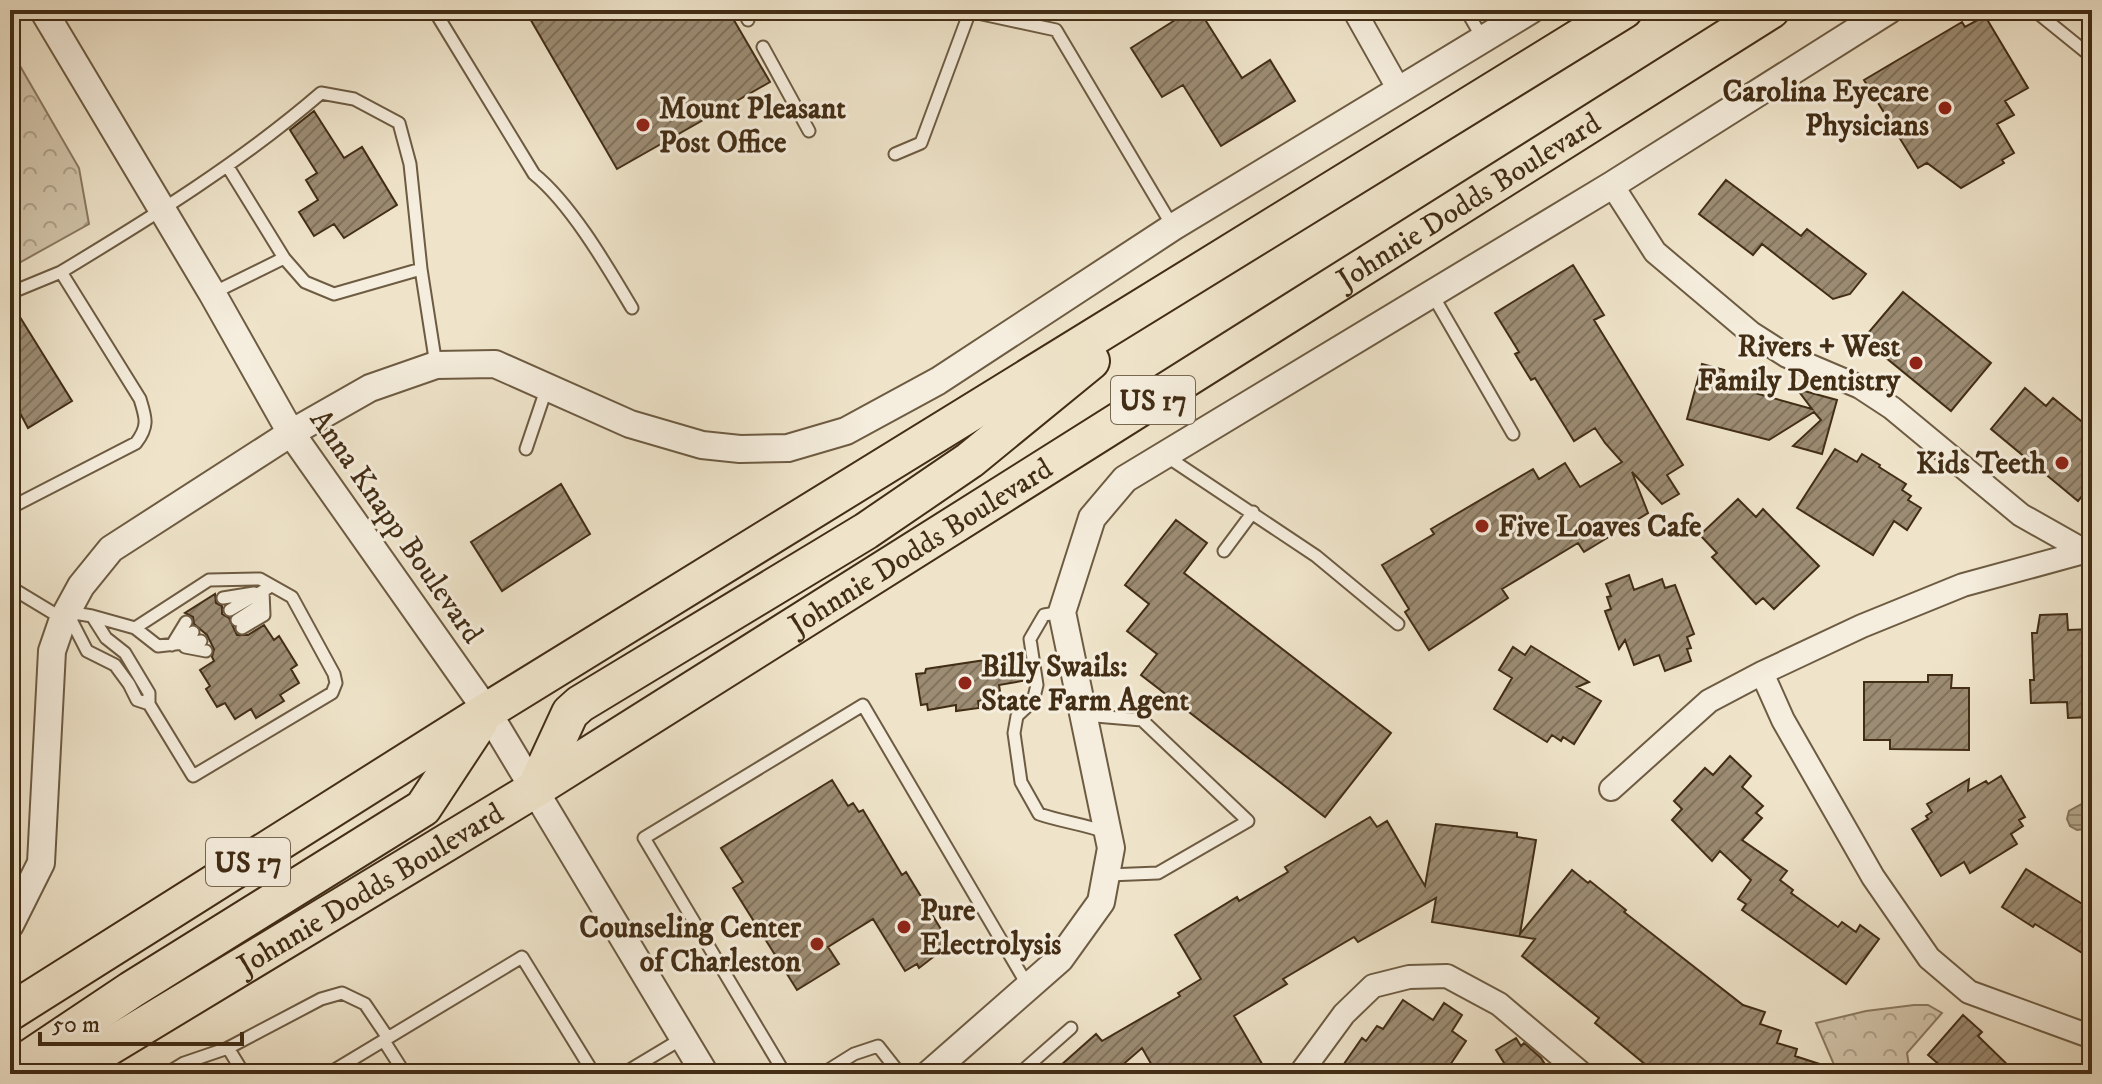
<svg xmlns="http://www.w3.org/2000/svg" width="2102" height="1084" font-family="'IM FELL DW Pica',serif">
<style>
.forest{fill:url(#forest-crowns);stroke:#8a7960;stroke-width:2}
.water{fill:url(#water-rules);stroke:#86765c;stroke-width:2}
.building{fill:url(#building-hatch);stroke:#422d15;stroke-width:2}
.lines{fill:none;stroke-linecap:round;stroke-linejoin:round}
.service-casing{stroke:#6d5b42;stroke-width:15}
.minor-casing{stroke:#6d5b42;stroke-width:26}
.tertiary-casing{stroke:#6d5b42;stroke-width:30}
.trunk-casing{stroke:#422d15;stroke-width:40}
.service{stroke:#f5eddd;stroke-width:11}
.minor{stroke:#f5eddd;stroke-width:22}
.tertiary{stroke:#f5eddd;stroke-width:26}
.trunk{stroke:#efe4ca;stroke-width:36}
.poi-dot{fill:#8f2418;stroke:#f5eddd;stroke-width:3}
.labels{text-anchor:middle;stroke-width:6;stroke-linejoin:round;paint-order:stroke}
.shield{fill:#f5eddd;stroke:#786751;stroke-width:2}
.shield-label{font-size:28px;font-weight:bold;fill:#422d15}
.poi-label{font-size:30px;font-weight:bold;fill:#422d15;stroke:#f5eddd;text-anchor:end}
.street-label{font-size:30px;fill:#422d15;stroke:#f5eddd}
</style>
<defs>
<pattern id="forest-crowns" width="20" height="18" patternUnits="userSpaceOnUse" patternTransform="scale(2)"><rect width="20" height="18" fill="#d2c5ab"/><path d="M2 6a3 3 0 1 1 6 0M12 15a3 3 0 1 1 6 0" fill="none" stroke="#aca08a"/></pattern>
<pattern id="water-rules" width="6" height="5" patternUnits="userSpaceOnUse" patternTransform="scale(2)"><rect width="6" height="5" fill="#b4a68c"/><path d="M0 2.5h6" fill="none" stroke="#948871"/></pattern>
<pattern id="building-hatch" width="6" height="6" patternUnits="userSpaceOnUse" patternTransform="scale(2)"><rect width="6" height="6" fill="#9c8c73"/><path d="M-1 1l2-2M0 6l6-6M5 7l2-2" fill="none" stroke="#81735d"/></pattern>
</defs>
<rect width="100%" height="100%" fill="#efe4ca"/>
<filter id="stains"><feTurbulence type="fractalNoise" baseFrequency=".0025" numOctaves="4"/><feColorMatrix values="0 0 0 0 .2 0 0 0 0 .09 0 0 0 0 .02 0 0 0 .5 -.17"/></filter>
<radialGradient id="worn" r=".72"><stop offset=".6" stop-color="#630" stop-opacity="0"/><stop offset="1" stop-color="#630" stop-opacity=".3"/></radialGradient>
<path class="forest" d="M10,43L16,59L79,168L89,224L10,268Z
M1914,1005H1928L1942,1013L1907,1053L1909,1066L1920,1074H1838L1816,1023L1866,1011Z"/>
<path class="water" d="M2092,790V828L2077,830L2070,826L2067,819L2069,811L2085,802Z"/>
<path class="building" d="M525,10H728L770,82L617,169Z
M1191,10H1199L1242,78L1270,60L1295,101L1221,146L1183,85L1162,97L1131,48Z
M1985,16L2028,88L2005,101L2014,115L1997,124L2014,153L2002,160L2004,163L1961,188L1927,163L1918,168L1864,80L1962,22L1965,27Z
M314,111L344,158L362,147L397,205L344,238L334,224L314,236L299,212L318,200L306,180L317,173L290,130Z
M1726,180L1801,236L1807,229L1866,274L1850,294L1833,299L1762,244L1753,255L1699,214Z
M1573,265L1604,315L1594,320L1683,465L1667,475L1679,494L1662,504L1632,472L1648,513L1584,552L1578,543L1502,589L1508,598L1429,650L1405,612L1409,609L1382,565L1434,534L1431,529L1533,469L1539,479L1565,463L1580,487L1622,462L1605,443L1595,428L1574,441L1535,378L1531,380L1515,354L1519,352L1495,313Z
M1903,292L1991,363L1951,411L1863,339Z
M10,301L72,401L28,428L20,413L10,419Z
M1702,364L1724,370L1721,379L1738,384L1737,388L1812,409L1797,389L1837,400L1822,454L1793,446L1821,420L1814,412L1769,440L1687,419Z
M2025,388L2046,406L2053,398L2092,430V484L2078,501L1991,429Z
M1835,449L1857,462L1862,454L1880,465L1879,467L1906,484L1902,490L1911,496L1908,500L1921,508L1907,530L1894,521L1873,555L1797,508Z
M561,484L590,534L502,591L471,542Z
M1738,499L1756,517L1763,509L1819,566L1774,609L1763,598L1756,604L1712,557L1717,553L1700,535Z
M1176,520L1207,543L1184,573L1391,733L1325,817L1141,675L1157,654L1127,631L1149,604L1125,585Z
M1629,575L1634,590L1662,579L1665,588L1675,585L1694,634L1687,637L1691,648L1687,649L1691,661L1665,671L1659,655L1634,665L1625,640L1619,649L1605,611L1611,609L1607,597L1611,596L1606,584Z
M215,594L216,603L222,606V614L229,618L237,635H248L264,625L274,640L279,636L297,665L291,669L299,683L280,695L284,701L256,718L251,709L235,719L225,703L217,707L206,689L210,686L200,670L214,661L212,657L214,649L207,635L194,624L193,617L185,613Z
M2067,614L2068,630L2092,629V717L2068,718L2067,702L2031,703L2030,680H2034L2032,633H2037L2040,615Z
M1531,646L1589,682L1577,687L1601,701L1574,744L1563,737L1561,741L1552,735L1547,742L1494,709L1512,678L1499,670L1513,647L1525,655Z
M1024,654L1028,680L999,685L1001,698L978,701L979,708L956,711V705L928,710L927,704L921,705L916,674L925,673L926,669Z
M1928,675H1952L1951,688H1969V750L1890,749V740H1864V682H1928Z
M1730,756L1751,776L1742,787L1763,806L1756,813L1762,818L1742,840L1787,871L1780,880L1793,890L1791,893L1838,927L1842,922L1856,932L1860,925L1879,939L1846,984L1742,910L1746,904L1738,899L1751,880L1720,851L1712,861L1672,820L1682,809L1674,801L1705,768L1713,775Z
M2001,776L2025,817L2019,820L2023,826L2011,834L2017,844L1970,873L1964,862L1941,876L1912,829L1928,819L1926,816L1932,812L1927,804L1969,779L1968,791L1986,781L1988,784Z
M832,780L848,806L853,803L859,812L863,810L902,875L906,872L950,944L919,968L917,964L905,971L873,919L828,947L839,964L797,990L733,888L743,882L721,848Z
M1370,817L1377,827L1387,821L1425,886L1436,824L1517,833V837L1536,840L1520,934L1572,870L1588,883L1590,881L1626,910L1624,912L1743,1005L1765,1012L1760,1024L1781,1031L1777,1043L1797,1049L1795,1056L1838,1070L1837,1074H1676L1665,1065L1657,1074L1595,1023L1599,1018L1522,956L1535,939L1432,922L1436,898L1358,942L1354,937L1283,979L1287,984L1234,1016L1268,1074H1157L1142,1048L1112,1074H1051L1096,1034L1102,1041L1180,996L1178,993L1201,979L1175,935L1237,897L1239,901L1288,872L1285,867Z
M2026,869L2092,910V959L2035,924L2033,927L2002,907Z
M1403,1000L1433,1020L1444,1003L1462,1015L1452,1031L1466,1041L1444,1074H1337L1362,1038L1366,1041L1377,1026L1383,1029Z
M1963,1015L1982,1032L1978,1036L2017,1074H1950L1928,1055Z
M1516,1038L1521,1046L1524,1043L1541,1058L1551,1074H1511L1496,1050Z"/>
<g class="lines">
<defs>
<path id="service" d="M434,10L534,174C571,204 607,266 632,308
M743,10L748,20
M954,10L973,12L1056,30L1173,227
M1466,10L1483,39
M2034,10L2092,57
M763,47L809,131
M895,154L921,143L970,11
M228,167L284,258
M10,293L61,272
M213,293L284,258L305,282L334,294L421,269L436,365
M1432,294L1513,434
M526,449L547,387
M1166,456L1316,556L1398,624
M10,508L136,443C149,426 146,418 140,399L61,272C152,217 241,162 321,93L354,99L399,123L410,164L421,269
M1224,551L1253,512
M10,587L63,619
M223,598L254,593
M230,610L268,588
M68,612L92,616L106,638L125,653L149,693V704L193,776L332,693L336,683L334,674L292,597L260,579L209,580L135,628L92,616
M1062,612L1044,615L1030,639L1037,685L1033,701L1017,716L1014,733L1021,782L1039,814C1062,822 1085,824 1108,833
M69,616L87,651L115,665L129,684L137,700L149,704
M237,620L257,607L261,595
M135,628L158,646L201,641
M242,628L264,615L263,591
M176,642L193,632
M172,645L186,622
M185,647L206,651
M1084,715L1142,720L1248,821L1158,873L1108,875
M384,1041L405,1074
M228,1048L321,999L342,993L365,1004L388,1038
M166,1074L184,1063L228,1048L244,1074
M328,1074L522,957L594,1074
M623,1074L683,1038
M785,1074L644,838L863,705L1028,986
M822,1074L854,1054L878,1046L900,1074
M1019,1074L1071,1028"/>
<path id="minor" d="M1354,10L1399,90
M1612,185L1655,252L1751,333L1787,356L1860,387L1892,408L2021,515L2092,555
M1762,673L1783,720L1873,877L1929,958L1969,992L2092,1037
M1611,789L1709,701L1762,673L1862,626L1963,585L2084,552
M1300,1074L1344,1014L1373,986L1409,977L1447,976L1499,1004L1582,1074"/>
<path id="tertiary" d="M43,10L212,293L291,433L487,711L705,1074
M10,925L41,863L52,651L63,619L81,586L111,549L291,433L370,388L436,365L495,364L630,424L702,445L740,449L788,448L846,431L938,381L1173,227L1531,10
M929,1074L1060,959L1101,902L1111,848L1062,612L1092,518L1125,479L1612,185L1889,10"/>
<g id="trunk">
<path d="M535,789L570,713L580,704L866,531L970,460L1091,361"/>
<path d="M10,1012L487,711L1624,10"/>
<path d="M10,1071L131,990L423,808L479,723"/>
<path id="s1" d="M64,1074L535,789L1771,10"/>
</g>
</defs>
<use href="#service" class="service-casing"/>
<use href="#minor" class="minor-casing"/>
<use href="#tertiary" class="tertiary-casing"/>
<use href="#trunk" class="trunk-casing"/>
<use href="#service" class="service"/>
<use href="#minor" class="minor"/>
<use href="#tertiary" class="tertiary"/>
<use href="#trunk" class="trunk"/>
</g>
<g class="poi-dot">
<circle cx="1945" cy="108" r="8"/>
<circle cx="643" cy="125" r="8"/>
<circle cx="1916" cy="363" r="8"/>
<circle cx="2062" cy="463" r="8"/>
<circle cx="1482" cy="526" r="8"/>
<circle cx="965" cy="683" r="8"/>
<circle cx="904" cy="927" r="8"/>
<circle cx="817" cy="944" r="8"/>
</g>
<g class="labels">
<g class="shield">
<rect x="1111" y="376" width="84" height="48" rx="6"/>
<rect x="206" y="838" width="84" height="48" rx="6"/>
</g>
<g class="shield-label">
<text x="1153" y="410">US 17</text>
<text x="248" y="872">US 17</text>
</g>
<g class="poi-label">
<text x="1929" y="101">Carolina Eyecare<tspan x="1929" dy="34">Physicians</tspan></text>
<text x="659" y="118" text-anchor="start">Mount Pleasant<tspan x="659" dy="34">Post Office</tspan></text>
<text x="1900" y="356">Rivers + West<tspan x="1900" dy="34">Family Dentistry</tspan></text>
<text x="2046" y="473">Kids Teeth</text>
<text x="1498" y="536" text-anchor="start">Five Loaves Cafe</text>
<text x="981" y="676" text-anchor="start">Billy Swails:<tspan x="981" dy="34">State Farm Agent</tspan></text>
<text x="920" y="920" text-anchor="start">Pure<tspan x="920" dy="34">Electrolysis</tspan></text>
<text x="801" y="937">Counseling Center<tspan x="801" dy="34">of Charleston</tspan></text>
</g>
<g class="street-label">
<text dy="10" stroke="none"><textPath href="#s1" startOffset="1654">Johnnie Dodds Boulevard</textPath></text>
<text transform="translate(397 526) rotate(55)" y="10">Anna Knapp Boulevard</text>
<text dy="10" stroke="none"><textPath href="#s1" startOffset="1006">Johnnie Dodds Boulevard</textPath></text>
<text dy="10" stroke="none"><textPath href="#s1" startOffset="358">Johnnie Dodds Boulevard</textPath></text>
</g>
</g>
<rect width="2102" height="1084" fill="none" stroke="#efe4ca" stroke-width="40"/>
<rect x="12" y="12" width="2078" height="1060" fill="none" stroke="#422d15" stroke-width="4"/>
<rect x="20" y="20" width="2062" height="1044" fill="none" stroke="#422d15" stroke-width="2"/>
<path d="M40 1032v12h202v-12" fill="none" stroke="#422d15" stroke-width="4"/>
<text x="52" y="1032" font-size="24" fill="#422d15" stroke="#f5eddd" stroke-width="6" paint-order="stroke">50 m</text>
<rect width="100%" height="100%" filter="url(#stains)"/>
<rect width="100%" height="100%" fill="url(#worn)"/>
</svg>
